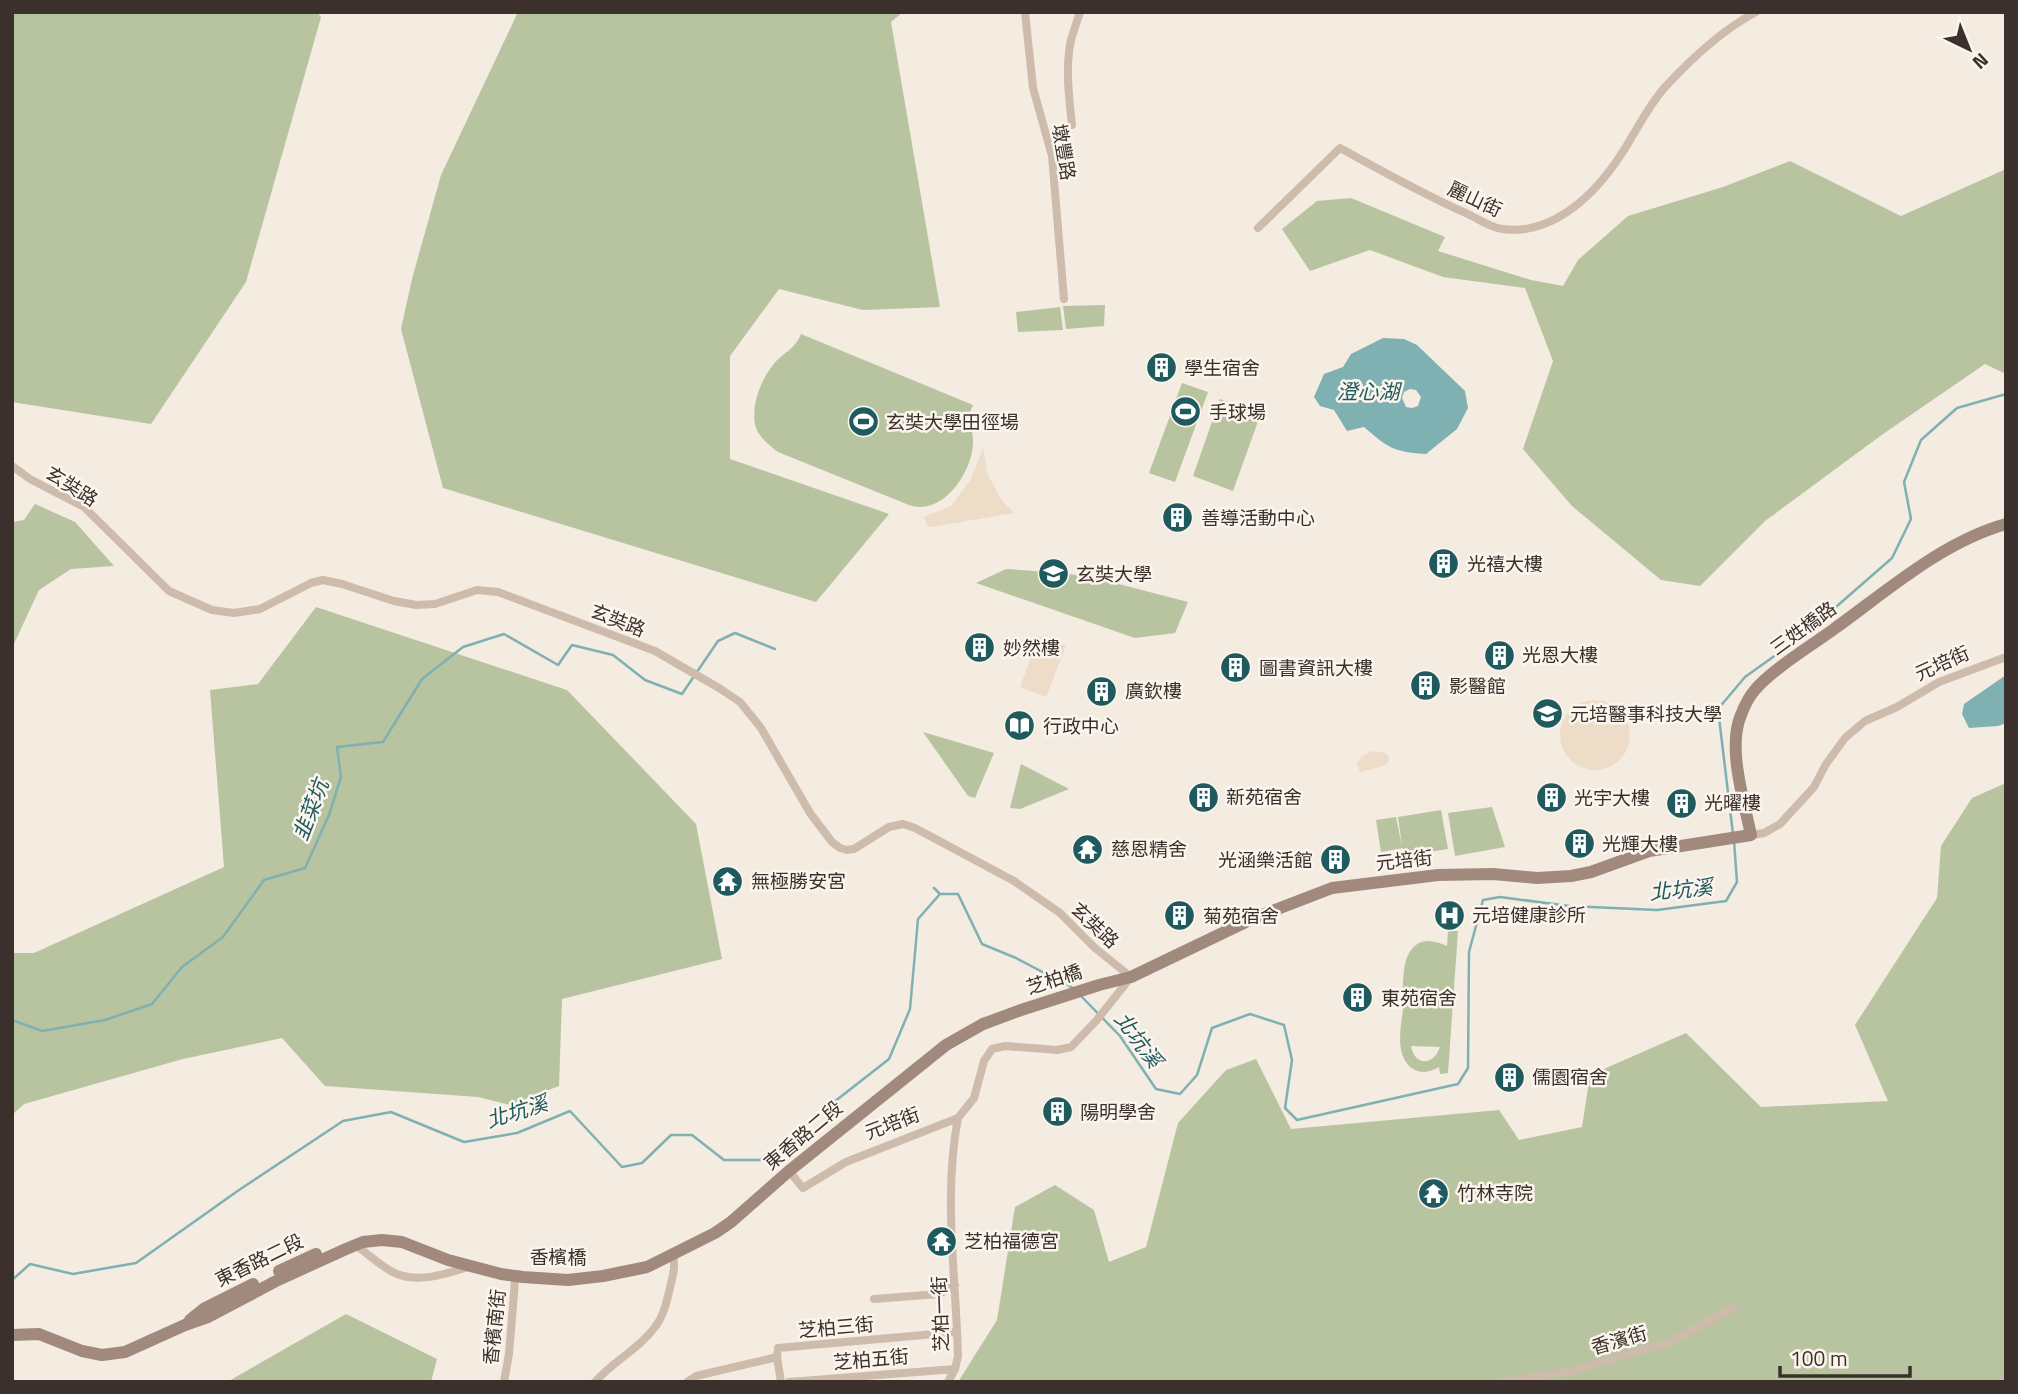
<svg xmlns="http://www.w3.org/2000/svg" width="2018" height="1394" font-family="'Titillium Web','Noto Sans TC',sans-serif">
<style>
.green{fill:#b8c4a0;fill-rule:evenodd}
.plaza{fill:#ecdcc8}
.water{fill:#7fb0b2;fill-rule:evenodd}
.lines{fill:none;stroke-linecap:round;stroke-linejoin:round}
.stream{stroke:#7fb0b2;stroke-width:2.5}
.street{stroke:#cdbbac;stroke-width:8}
.secondary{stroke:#a18a7d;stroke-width:12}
.labels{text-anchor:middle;stroke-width:5;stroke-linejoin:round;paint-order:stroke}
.street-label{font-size:19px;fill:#3b302b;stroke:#fbf5ee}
.poi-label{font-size:19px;fill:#3b302b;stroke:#fbf5ee;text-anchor:start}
.water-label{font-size:21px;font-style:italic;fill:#1f5a5e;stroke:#fbf5ee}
</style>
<rect width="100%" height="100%" fill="#f4ebe1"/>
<path class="green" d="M12,12H317L321,17L246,282L151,424L12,402Z
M518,12H903L891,22L940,307L863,310L779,289L730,356V459L889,514L816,602L443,488L401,329L412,279L441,175Z
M1790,161L1901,216L2006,169V374L1985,364L1883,434L1765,521L1700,586L1661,580L1572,506L1523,449L1553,361L1525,288L1443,277L1370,250L1310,271L1282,229L1317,201L1351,198L1445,237L1438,251L1531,280L1563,286L1578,260L1628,216L1723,187Z
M1105,305L1104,326L1066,329L1063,306Z
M1060,307L1063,330L1018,332L1016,312Z
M801,334L973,405C964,423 973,424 973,442C973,468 949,507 920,507C916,507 913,506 909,505L778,452C770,446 759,437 756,428C750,408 760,381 773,365C784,351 794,351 801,334Z
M1182,383L1208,392L1175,482L1149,473Z
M1220,399L1261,413L1233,491L1193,476Z
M35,504L75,522L114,566L71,569L39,590L12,648V522L24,520Z
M1006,569L1064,573L1107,581L1188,602L1175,633L1135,638L976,583Z
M316,607L567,690L696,824L722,959L562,999L559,1086L510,1105L478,1097L325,1086L282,1038L183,1059L24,1104L12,1115V953H34L224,867L210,690L258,684Z
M923,732L994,753L975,798L968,796Z
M1021,764L1069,789L1020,809L1010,808Z
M2006,783V1382H958L997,1320L1015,1207L1055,1185L1094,1210L1109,1262L1146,1247L1178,1123L1226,1070L1256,1059L1291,1129L1499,1110L1519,1140L1582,1127L1590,1075L1686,1033L1761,1107L1888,1101L1855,1025L1937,898L1941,846L1972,798Z
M1492,807L1505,847L1455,856L1448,813Z
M1441,810L1448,849L1404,856L1403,848L1381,852L1376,820L1396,817L1402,846L1398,817Z
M1448,931H1458L1448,1073L1440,1074L1439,1067C1431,1072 1422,1074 1413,1069C1394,1056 1401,1027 1403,1008C1403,992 1401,960 1412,949C1422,937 1435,941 1447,946ZM1411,1046L1439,1047H1440C1433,1067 1414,1065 1411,1046Z
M346,1314L437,1359L431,1382H227Z"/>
<path class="plaza" d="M983,448L987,473L1001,499L1014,513L931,527L927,526L924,517L951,506L971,479Z
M1039,636L1066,646L1046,697L1020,687Z
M1560 735a35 35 0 1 1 70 0a35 35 0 1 1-70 0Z
M1372,751L1385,753L1388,756L1389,761L1384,766L1360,772L1357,763L1361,757Z"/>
<path class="water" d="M1383,338L1404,339L1417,345L1465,391L1468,408L1457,429L1426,454C1394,452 1388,448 1364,427L1347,431L1334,410L1320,406L1314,397L1324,374L1343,367L1351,354ZM1410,389L1416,390L1421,397L1418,406L1412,408L1406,407L1402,398L1404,392Z
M2006,675V723L1998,726L1969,728L1962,714L1964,704Z"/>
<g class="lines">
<path class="stream" d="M1733,834L1718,709L1745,677L1805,634L1892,558L1911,519L1904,482L1921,440L1957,408L2006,394
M934,888L940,894
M1080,995L1120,1036L1156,1089L1180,1094L1197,1075L1212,1028L1250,1014L1284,1025L1292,1060L1285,1108L1297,1120L1458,1084L1468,1068L1469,952L1483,900L1500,897L1569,906L1657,910L1726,901L1737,882L1734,841
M12,1020L42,1031L105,1020L152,1004L182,967L223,937L264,880L305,868L329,815L341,777L337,747L383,742L422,679L463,647L504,634L558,665L572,645L613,655L645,680L682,694L718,641L735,633L775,649
M12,1280L30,1264L73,1274L136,1263L239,1190L343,1121L391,1112L464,1142L517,1133L570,1111L622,1167L642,1163L671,1135H692L724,1160H760L889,1059L910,1009L918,919L940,894H958L982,944L1016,958L1073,988"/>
<path class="street" d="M1025,12L1033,88L1052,156L1064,299
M1072,125C1069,97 1065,67 1071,40C1074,30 1077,21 1080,12
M1258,228L1340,148C1382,171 1424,195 1468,214C1478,219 1491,228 1502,229C1550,236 1591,198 1616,162C1634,137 1645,109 1666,86C1692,58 1722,30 1756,12
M12,466L30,479L84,507L169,591L212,610L234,613L260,609L311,583L323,580L342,584L394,601L416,605L435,604L477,590L498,592L655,651L719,688L740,702L761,728L810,813L832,842L840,848L847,850L854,849L889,827L903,824L915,828L1014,881L1060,913L1095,948L1131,977L1096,1021L1071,1047L1057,1050L1005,1046L992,1049L984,1061L974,1098L958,1118L846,1162L803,1188L789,1171
M1751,835L1764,833L1780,824L1814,787L1826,764L1845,738L1865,721L1897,707L1939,682L2006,657
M355,1245C369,1254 382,1268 397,1274C419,1283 446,1274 468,1267
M874,1299L939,1294L955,1285
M777,1357L781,1382
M504,1382L509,1354L515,1281L513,1276
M595,1382C613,1361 639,1349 655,1327C663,1317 666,1304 669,1292C672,1278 676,1269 673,1255
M687,1382L696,1376L777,1357L778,1348L957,1332
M789,1382L955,1369
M948,1382L955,1369L958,1356C956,1277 943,1196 958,1118
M1504,1382L1571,1371L1667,1343L1734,1308"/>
<path class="secondary" d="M279,1271L316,1254
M190,1320L205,1308L253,1284
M12,1335L39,1334L82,1351L102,1355L125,1352L185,1325L208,1317L278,1280L346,1249L363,1242L382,1240L402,1242L448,1260L501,1274L523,1277L568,1280L603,1276L647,1267L715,1233L731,1222L789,1171L946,1045L983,1024L1021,1010L1099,985L1131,977L1254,918L1332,888L1438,875L1493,874L1537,878L1571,876L1591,872L1649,851L1751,835C1744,801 1727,747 1741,715C1744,707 1749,697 1754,691C1771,670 1811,646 1834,629C1887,591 1942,542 2006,524"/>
</g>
<defs>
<symbol id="building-disc" viewBox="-11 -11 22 22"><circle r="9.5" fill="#1f5a5e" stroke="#fbf5ee"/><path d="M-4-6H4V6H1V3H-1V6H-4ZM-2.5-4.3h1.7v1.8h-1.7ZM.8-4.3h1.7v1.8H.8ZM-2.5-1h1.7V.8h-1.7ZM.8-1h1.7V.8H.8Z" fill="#fff"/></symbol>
<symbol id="stadium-disc" viewBox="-11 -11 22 22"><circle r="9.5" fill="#1f5a5e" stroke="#fbf5ee"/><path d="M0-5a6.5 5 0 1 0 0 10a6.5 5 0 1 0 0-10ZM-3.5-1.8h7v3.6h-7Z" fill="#fff"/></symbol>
<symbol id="university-disc" viewBox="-11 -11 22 22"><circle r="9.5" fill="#1f5a5e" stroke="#fbf5ee"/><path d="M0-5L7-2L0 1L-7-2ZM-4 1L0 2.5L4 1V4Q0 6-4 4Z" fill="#fff"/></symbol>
<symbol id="library-disc" viewBox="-11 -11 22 22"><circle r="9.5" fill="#1f5a5e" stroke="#fbf5ee"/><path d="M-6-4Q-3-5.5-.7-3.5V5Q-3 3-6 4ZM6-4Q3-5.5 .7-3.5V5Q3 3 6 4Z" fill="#fff"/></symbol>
<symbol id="temple-disc" viewBox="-11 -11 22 22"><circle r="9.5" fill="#1f5a5e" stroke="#fbf5ee"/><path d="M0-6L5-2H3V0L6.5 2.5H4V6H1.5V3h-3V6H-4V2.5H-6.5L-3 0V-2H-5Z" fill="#fff"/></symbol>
<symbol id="hospital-disc" viewBox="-11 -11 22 22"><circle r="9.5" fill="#1f5a5e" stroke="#fbf5ee"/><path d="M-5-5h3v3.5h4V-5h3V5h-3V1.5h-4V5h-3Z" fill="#fff"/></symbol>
</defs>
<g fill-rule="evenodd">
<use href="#building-disc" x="1144" y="350" width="35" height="35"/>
<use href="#stadium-disc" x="1168" y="394" width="35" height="35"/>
<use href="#stadium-disc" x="846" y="404" width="35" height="35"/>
<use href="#building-disc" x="1160" y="500" width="35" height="35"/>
<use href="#building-disc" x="1426" y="546" width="35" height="35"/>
<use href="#university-disc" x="1036" y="556" width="35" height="35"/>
<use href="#building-disc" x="962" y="630" width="35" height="35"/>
<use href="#building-disc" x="1482" y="638" width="35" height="35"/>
<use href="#building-disc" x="1218" y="650" width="35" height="35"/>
<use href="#building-disc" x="1408" y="668" width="35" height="35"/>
<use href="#building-disc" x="1084" y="674" width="35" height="35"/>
<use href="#university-disc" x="1530" y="696" width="35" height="35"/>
<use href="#library-disc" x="1002" y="708" width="35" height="35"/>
<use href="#building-disc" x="1186" y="780" width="35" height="35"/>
<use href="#building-disc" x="1534" y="780" width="35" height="35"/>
<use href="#building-disc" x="1664" y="786" width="35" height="35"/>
<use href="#building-disc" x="1562" y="826" width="35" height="35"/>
<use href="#temple-disc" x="1070" y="832" width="35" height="35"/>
<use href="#building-disc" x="1318" y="842" width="35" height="35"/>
<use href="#temple-disc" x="710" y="864" width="35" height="35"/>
<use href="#hospital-disc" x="1432" y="898" width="35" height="35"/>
<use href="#building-disc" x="1162" y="898" width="35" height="35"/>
<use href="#building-disc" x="1340" y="980" width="35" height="35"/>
<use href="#building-disc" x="1492" y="1060" width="35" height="35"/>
<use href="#building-disc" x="1040" y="1094" width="35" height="35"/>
<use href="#temple-disc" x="1416" y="1176" width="35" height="35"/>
<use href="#temple-disc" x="924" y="1224" width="35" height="35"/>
</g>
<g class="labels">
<g class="street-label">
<text transform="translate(1064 152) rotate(80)" y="7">墩豐路</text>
<text transform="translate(1475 199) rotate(25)" y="7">麗山街</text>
<text transform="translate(72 486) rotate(32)" y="7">玄奘路</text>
<text transform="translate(618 620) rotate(21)" y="7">玄奘路</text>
<text transform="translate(1803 628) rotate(-36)" y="7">三姓橋路</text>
<text transform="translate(1942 663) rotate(-24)" y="7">元培街</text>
<text transform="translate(1404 860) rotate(-6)" y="7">元培街</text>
<text transform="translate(1095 925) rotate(43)" y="7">玄奘路</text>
<text transform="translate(1054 979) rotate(-18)" y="7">芝柏橋</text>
<text transform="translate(892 1123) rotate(-21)" y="7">元培街</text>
<text transform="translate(803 1135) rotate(-40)" y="7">東香路二段</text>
<text x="558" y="1264">香檳橋</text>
<text transform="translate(259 1260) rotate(-26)" y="7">東香路二段</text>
<text transform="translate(940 1314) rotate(-92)" y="7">芝柏一街</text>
<text transform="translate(494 1327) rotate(-84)" y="7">香檳南街</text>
<text transform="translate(836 1327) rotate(-5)" y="7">芝柏三街</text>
<text transform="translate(1619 1340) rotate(-16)" y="7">香濱街</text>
<text transform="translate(871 1359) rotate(-5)" y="7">芝柏五街</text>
</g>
<g class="poi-label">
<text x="1184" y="375">學生宿舍</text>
<text x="1209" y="419">手球場</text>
<text x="886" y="429">玄奘大學田徑場</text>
<text x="1201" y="525">善導活動中心</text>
<text x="1467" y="571">光禧大樓</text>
<text x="1076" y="581">玄奘大學</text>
<text x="1003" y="655">妙然樓</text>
<text x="1522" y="662">光恩大樓</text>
<text x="1259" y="675">圖書資訊大樓</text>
<text x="1449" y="693">影醫館</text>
<text x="1125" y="698">廣欽樓</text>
<text x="1570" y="721">元培醫事科技大學</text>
<text x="1043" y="733">行政中心</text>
<text x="1226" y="804">新苑宿舍</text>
<text x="1574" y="805">光宇大樓</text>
<text x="1704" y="810">光曜樓</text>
<text x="1602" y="851">光輝大樓</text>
<text x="1111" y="856">慈恩精舍</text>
<text x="1313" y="867" text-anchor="end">光涵樂活館</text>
<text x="751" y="888">無極勝安宮</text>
<text x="1472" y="922">元培健康診所</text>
<text x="1203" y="923">菊苑宿舍</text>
<text x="1381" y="1005">東苑宿舍</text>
<text x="1532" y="1084">儒園宿舍</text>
<text x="1080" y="1119">陽明學舍</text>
<text x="1457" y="1200">竹林寺院</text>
<text x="964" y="1248">芝柏福德宮</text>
</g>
<g class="water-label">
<text x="1368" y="399">澄心湖</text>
<text transform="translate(311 810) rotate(-69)" y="7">韭菜坑</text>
<text transform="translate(1681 890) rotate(-5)" y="7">北坑溪</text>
<text transform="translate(1138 1040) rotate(53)" y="7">北坑溪</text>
<text transform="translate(517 1112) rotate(-17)" y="7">北坑溪</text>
</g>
</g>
<rect width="2018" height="1394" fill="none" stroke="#3b302b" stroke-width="28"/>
<g transform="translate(1969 49) rotate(137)" stroke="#fbf5ee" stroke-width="5" paint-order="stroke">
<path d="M0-5L12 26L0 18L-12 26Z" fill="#3b302b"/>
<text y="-10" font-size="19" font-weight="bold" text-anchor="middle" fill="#3b302b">N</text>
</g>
<path d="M1780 1366v10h130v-10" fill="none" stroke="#3b302b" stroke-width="3.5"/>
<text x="1790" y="1366" font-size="21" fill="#3b302b" stroke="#fbf5ee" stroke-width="5" paint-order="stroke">100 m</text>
</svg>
